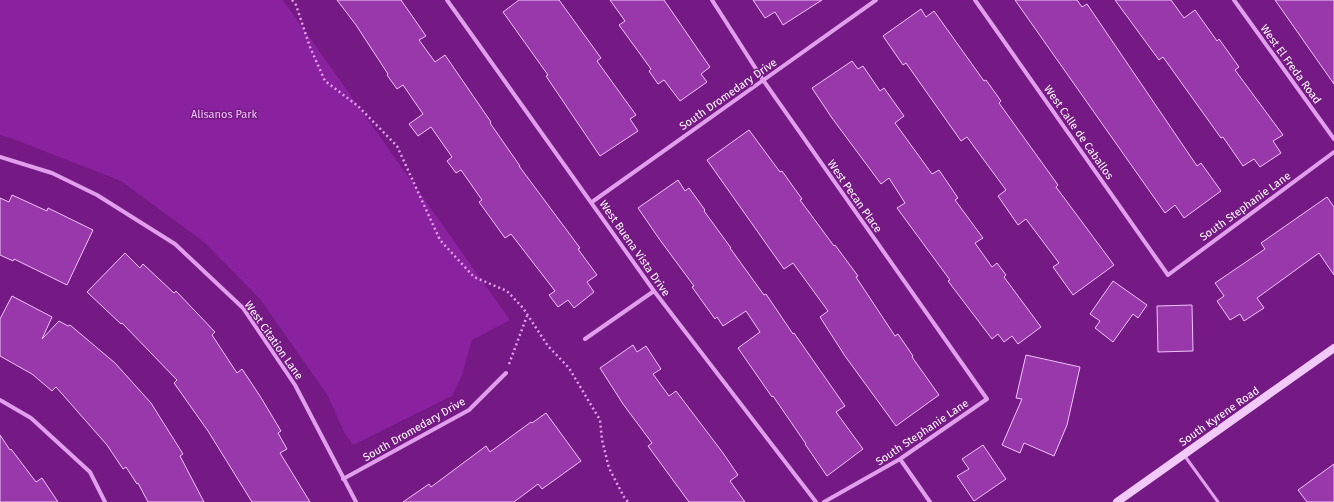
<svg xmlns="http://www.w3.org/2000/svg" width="1334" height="502" font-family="'Fira Sans',sans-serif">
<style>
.green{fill:#8a219e}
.building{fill:#9938aa;stroke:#f0c3f9}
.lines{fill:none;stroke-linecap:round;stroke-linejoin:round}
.path{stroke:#e09eec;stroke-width:2.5;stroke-dasharray:2 3;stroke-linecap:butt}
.lane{stroke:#e09eec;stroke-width:3}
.street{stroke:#e09eec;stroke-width:4}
.secondary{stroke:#f2caf9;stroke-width:8}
.labels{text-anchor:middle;stroke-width:3;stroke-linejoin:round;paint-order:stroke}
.street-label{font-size:11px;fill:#fff;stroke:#751984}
.park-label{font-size:11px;fill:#f0c3f9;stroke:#751984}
</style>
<rect width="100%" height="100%" fill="#751984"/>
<path class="green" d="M0,0H283L510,320L472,340L462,375L452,396L353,445L344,432L328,396L260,299L204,242L121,181L13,139L0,135Z"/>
<path class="building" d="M337,0H401L426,36L419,40L435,62L445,55L491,122L490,123L520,166H519L580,248L578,249L597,275L587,282L594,292L574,308L568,300L558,307L549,295L555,291L511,234L505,238L479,202L482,200L461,170L456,173L447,161L452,157L431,127L418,136L409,124L423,114L403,85L397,89L387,75L388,74L356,25Z
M519,0H559L601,58L597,61L636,115L630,119L638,131L600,156L546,76L548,75L503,12Z
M610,0H664L710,67L701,74L707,82L680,101L664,80L658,84L649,71L651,69L619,25L625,21Z
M753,0H822L783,25L775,12L765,18Z
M1015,0H1077L1082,7L1087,4L1197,166L1201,163L1221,191L1184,218L1175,205L1165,213Z
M1115,0H1171L1184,18L1195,10L1217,41L1219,39L1239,67L1235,70L1283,135L1273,141L1281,153L1260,167L1254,159L1243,166L1223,137L1221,138L1163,57L1159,60Z
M1275,0H1334V84L1315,57Z
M921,9L926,17L934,11L984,81L986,80L1001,101L999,103L1058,185L1056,187L1114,265L1073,295L1053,267L1059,263L1026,219L1018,225L998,196L1006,190L967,137L961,141L906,63L903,65L883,36Z
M852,61L858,69L863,66L880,91L884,88L904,116L895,123L932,174L939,170L958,198L955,200L983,238L975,243L992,267L997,263L1006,275L1004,277L1041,327L1018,344L1012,336L1004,342L998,334L992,339L948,281L950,280L897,208L905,203L889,178L881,184L832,118L812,88Z
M749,130L780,172L782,171L802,199L800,200L834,246L835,245L858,276L856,277L895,336L898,334L913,356L912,357L939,395L896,426L845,356L820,317L828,311L793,263L784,269L707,160Z
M678,180L685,191L689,188L705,210L704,211L731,248H730L764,295L766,294L793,334L794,333L845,406L836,412L863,449L827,476L805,444H806L773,396L772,397L738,348L760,332L746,311L723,326L717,317L715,319L692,287L694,286L660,240L638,208Z
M12,195L47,211L48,208L93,230L67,285L14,259L13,261L0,255V198L9,202Z
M1327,197L1334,207V275L1319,253L1257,298L1264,308L1244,321L1240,314L1230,320L1217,301L1224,296L1215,283L1265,249L1261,243Z
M125,253L140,268L143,264L174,293L176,291L215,332L212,335L237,373L242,369L260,396L281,431L278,433L287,449L280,453L310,502H252L208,431L174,383L177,380L122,323L121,324L87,292Z
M1113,281L1147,305L1138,318L1133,314L1113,342L1095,328L1100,321L1090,314Z
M12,296L52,317L42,339L59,321L68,326L70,325L115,363L151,403L183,454L180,456L204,502H148L138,483L137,484L126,467L123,469L107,445L56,387L52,391L32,374L0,356V319Z
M1192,305L1193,351L1158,352L1157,306Z
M633,345L637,352L646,346L661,369L653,374L669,396L676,391L723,453L738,475L730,481L745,502H689L648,446L652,443L623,404L600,368Z
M1026,355L1080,367L1067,425L1054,456L1024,443L1020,453L1002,445L1022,399L1016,398Z
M546,413L581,461L542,489L538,484L514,502H403L429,484L431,487L486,446L490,452L531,422L532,423Z
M0,435L10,450L11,449L36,482L42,478L58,502H0Z
M983,445L1006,479L974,501L957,476L969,469L962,459Z
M1334,464V502H1307L1298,490Z"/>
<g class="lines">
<path class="path" d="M292,0L296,5L310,47L325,81L358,106L397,146L440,240L474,277L507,291L523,308L548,346L569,368L600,420L602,440L609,468L624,497L628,502
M509,364L527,316"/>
<path class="lane" d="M1184,455L1218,502"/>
<path class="street" d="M447,0L654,291L816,502
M712,0L763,80L987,399L900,459L824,502
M975,0L1168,275L1334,152
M1234,0L1334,139
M0,157L52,173L97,195L175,244L243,308L295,385L356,502
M592,202L876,0
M585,339L654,291
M0,400L31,418L90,472L105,502
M900,459L930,502
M343,479L469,410L506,373"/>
<path class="secondary" d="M1117,502L1334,348"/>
</g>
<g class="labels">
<g class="street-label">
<text transform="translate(1291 64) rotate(54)" y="4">West El Freda Road</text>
<text transform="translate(728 94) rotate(-35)" y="4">South Dromedary Drive</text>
<text transform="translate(1079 132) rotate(55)" y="4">West Calle de Caballos</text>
<text transform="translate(855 196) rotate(55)" y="4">West Pecan Place</text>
<text transform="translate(1245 206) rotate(-36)" y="4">South Stephanie Lane</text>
<text transform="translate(635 248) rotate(55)" y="4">West Buena Vista Drive</text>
<text transform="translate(274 340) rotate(55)" y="4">West Citation Lane</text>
<text transform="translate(1219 416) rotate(-35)" y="4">South Kyrene Road</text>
<text transform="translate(414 429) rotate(-30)" y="4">South Dromedary Drive</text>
<text transform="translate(922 432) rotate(-34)" y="4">South Stephanie Lane</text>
</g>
<g class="park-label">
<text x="224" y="118">Alisanos Park</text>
</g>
</g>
</svg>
